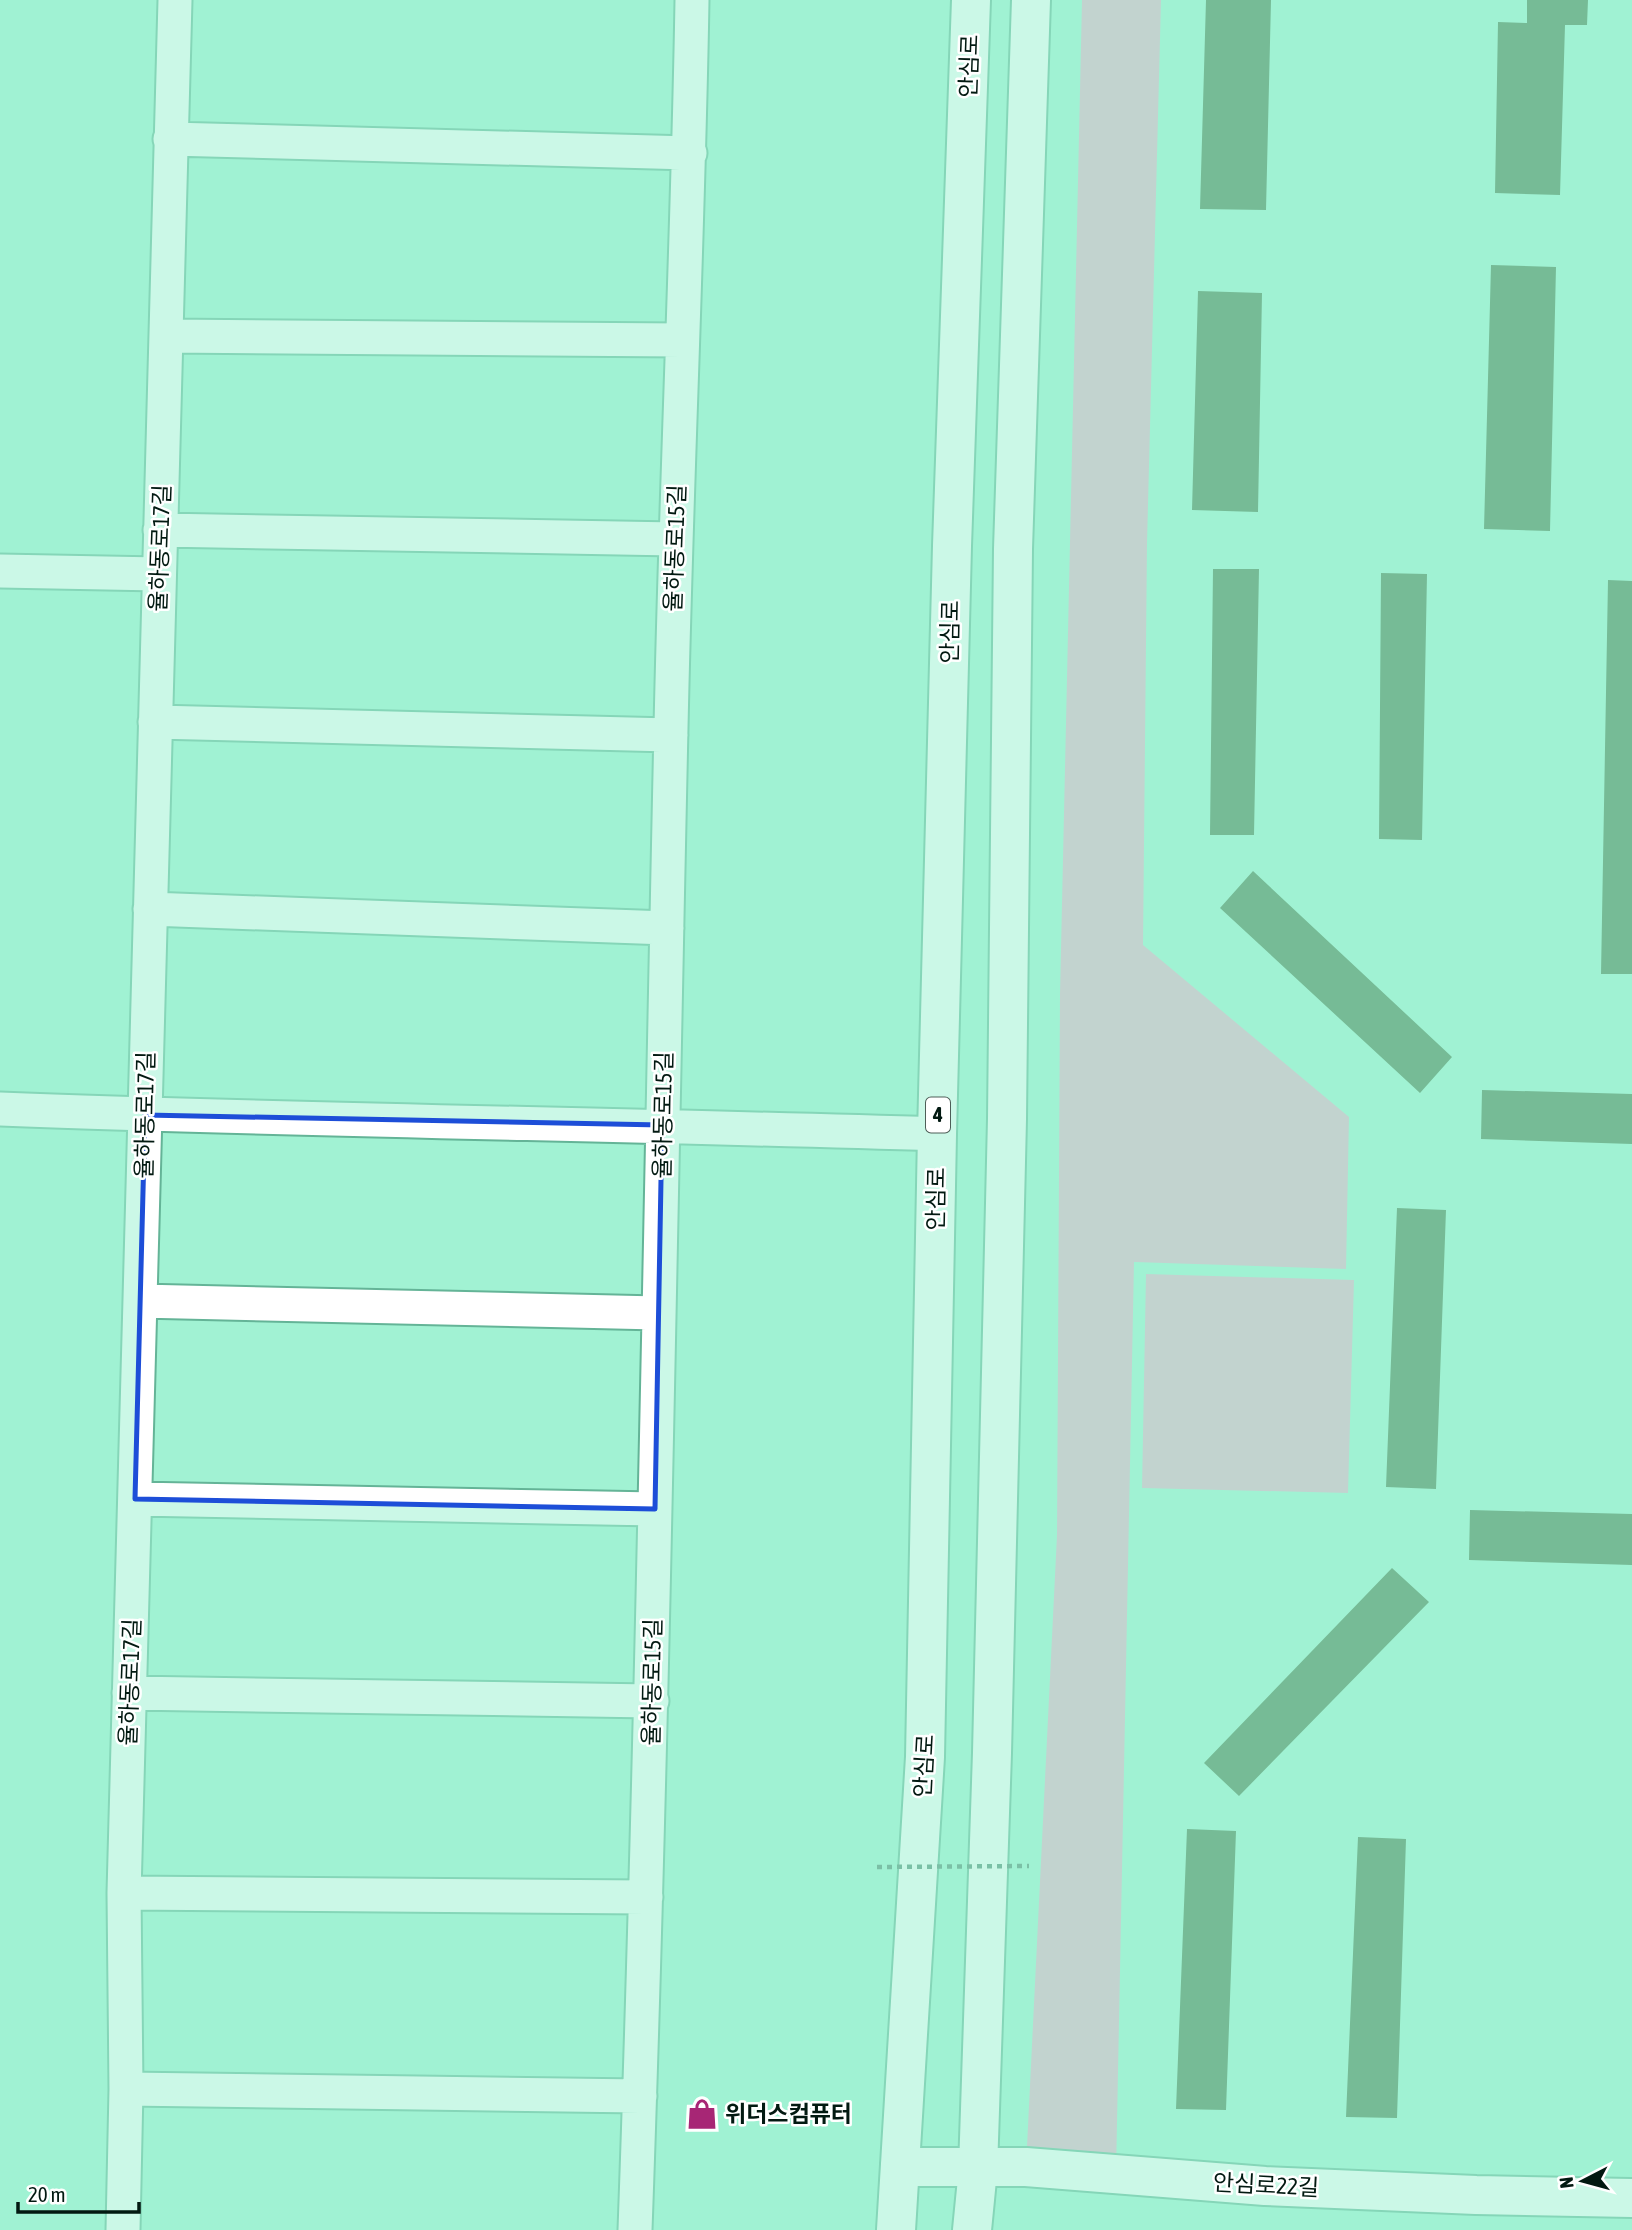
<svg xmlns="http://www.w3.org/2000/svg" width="1632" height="2230" font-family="'Asap Condensed','Noto Sans KR',sans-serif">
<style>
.green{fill:#eaaecb}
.building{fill:#43784c}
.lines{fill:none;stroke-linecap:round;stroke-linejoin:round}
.minor-casing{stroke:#64b497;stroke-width:37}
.tertiary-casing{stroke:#64b497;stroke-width:42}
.primary-casing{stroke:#64b497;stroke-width:42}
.minor{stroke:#fff;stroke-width:33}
.tertiary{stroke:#fff;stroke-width:38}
.primary{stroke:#fff;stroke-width:38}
.path-bridge{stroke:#4f836f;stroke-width:4.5;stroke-dasharray:5 5;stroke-linecap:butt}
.marked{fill:none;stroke:#1d4ed8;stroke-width:5;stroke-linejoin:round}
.labels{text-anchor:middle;stroke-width:5;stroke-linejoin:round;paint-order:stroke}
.shield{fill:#fff;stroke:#4e5e58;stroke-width:2}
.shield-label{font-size:21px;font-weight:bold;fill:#021911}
.street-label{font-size:23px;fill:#021911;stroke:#fff}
.poi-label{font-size:23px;font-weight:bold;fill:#021911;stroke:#fff;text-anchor:start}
</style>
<rect width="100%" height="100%" fill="#a1f2d3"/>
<path class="green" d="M1082,0H1161L1147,544L1143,945L1349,1117L1346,1269L1134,1262L1116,2174L1026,2167L1057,1535L1060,994Z
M1146,1274L1354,1280L1348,1493L1142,1488Z"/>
<path class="building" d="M1206,0H1271L1266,210L1200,209Z
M1527,0H1588L1587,25H1565L1560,195L1495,193L1498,22L1527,23Z
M1491,265L1556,267L1550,531L1484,529Z
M1198,291L1262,293L1258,512L1192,510Z
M1213,569H1259L1254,835H1210Z
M1381,573L1427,574L1422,840L1379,839Z
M1608,580L1632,581V974H1601Z
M1253,871L1452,1057L1420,1093L1220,908Z
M1482,1090L1632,1094V1144L1481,1139Z
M1397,1208L1446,1210L1436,1489L1386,1487Z
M1470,1510L1632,1514V1565L1469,1560Z
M1392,1568L1429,1602L1239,1796L1204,1763Z
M1187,1829L1236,1831L1226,2110L1176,2109Z
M1358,1837L1406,1839L1397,2118L1346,2117Z"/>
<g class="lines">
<defs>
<path id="minor" d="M170,139L690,153
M166,336L682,340
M160,530L675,539
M0,571L159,574
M155,722L671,735
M150,909L667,928
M0,1109C312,1121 625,1124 937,1134
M140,1301L658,1313
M135,1499L655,1509
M129,1693L652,1701
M124,1893L646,1897
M126,2089L640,2096
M123,2230L126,2089L124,1893L175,0
M635,2230C653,1730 660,1229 671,728C676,485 688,243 692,0"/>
<path id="tertiary" d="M900,2167H1026L1265,2186L1476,2195L1632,2198"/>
<path id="primary" d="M896,2230L925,1757L937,1134L952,546L971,0
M972,2230L978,2169L992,1753L1007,1119L1013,549L1031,0"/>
</defs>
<use href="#minor" class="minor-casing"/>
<use href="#tertiary" class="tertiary-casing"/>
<use href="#primary" class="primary-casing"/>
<use href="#minor" class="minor"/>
<use href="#tertiary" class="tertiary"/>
<use href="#primary" class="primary"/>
<path class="path-bridge" d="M877,1867L1029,1866"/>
</g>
<path d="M0 0H1632V2230H0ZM145,1115L662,1125L655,1509L135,1499Z" fill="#a1f2d3" fill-opacity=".55" fill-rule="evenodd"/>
<path class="marked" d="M145,1115L662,1125L655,1509L135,1499Z"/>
<defs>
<symbol id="shop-bare" viewBox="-9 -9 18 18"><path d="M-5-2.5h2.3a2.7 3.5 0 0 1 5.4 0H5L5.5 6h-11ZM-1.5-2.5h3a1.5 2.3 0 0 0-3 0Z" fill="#a72675" stroke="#fff" stroke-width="2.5" paint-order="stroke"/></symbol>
</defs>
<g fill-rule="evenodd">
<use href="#shop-bare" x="680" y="2092" width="44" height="44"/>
</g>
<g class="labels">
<rect class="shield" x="926" y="1097.5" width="24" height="35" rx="5"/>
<g class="shield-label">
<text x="938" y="1122">4</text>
</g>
<g class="street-label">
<text transform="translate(969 66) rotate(-88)" y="8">안심로</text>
<text transform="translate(160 548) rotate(-88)" y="8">율하동로17길</text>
<text transform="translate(675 548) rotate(-88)" y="8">율하동로15길</text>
<text transform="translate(950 632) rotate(-89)" y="8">안심로</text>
<text transform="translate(145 1115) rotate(-89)" y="8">율하동로17길</text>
<text transform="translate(663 1115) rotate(-89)" y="8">율하동로15길</text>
<text transform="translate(936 1199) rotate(-89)" y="8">안심로</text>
<text transform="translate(130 1682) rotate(-88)" y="8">율하동로17길</text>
<text transform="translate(652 1682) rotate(-89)" y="8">율하동로15길</text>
<text transform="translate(924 1766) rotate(-87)" y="8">안심로</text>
<text transform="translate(1266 2185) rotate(3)" y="8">안심로22길</text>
</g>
<g class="poi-label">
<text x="725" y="2122">위더스컴퓨터</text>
</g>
</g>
<g transform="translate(1583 2181) rotate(264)" stroke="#ffffff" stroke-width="5" paint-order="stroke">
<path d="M0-5L12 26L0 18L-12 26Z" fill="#021911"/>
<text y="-10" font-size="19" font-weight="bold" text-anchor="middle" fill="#021911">N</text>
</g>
<path d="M18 2202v10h121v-10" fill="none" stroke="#021911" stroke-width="3.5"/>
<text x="28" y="2202" font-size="21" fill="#021911" stroke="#ffffff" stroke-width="5" paint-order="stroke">20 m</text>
</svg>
